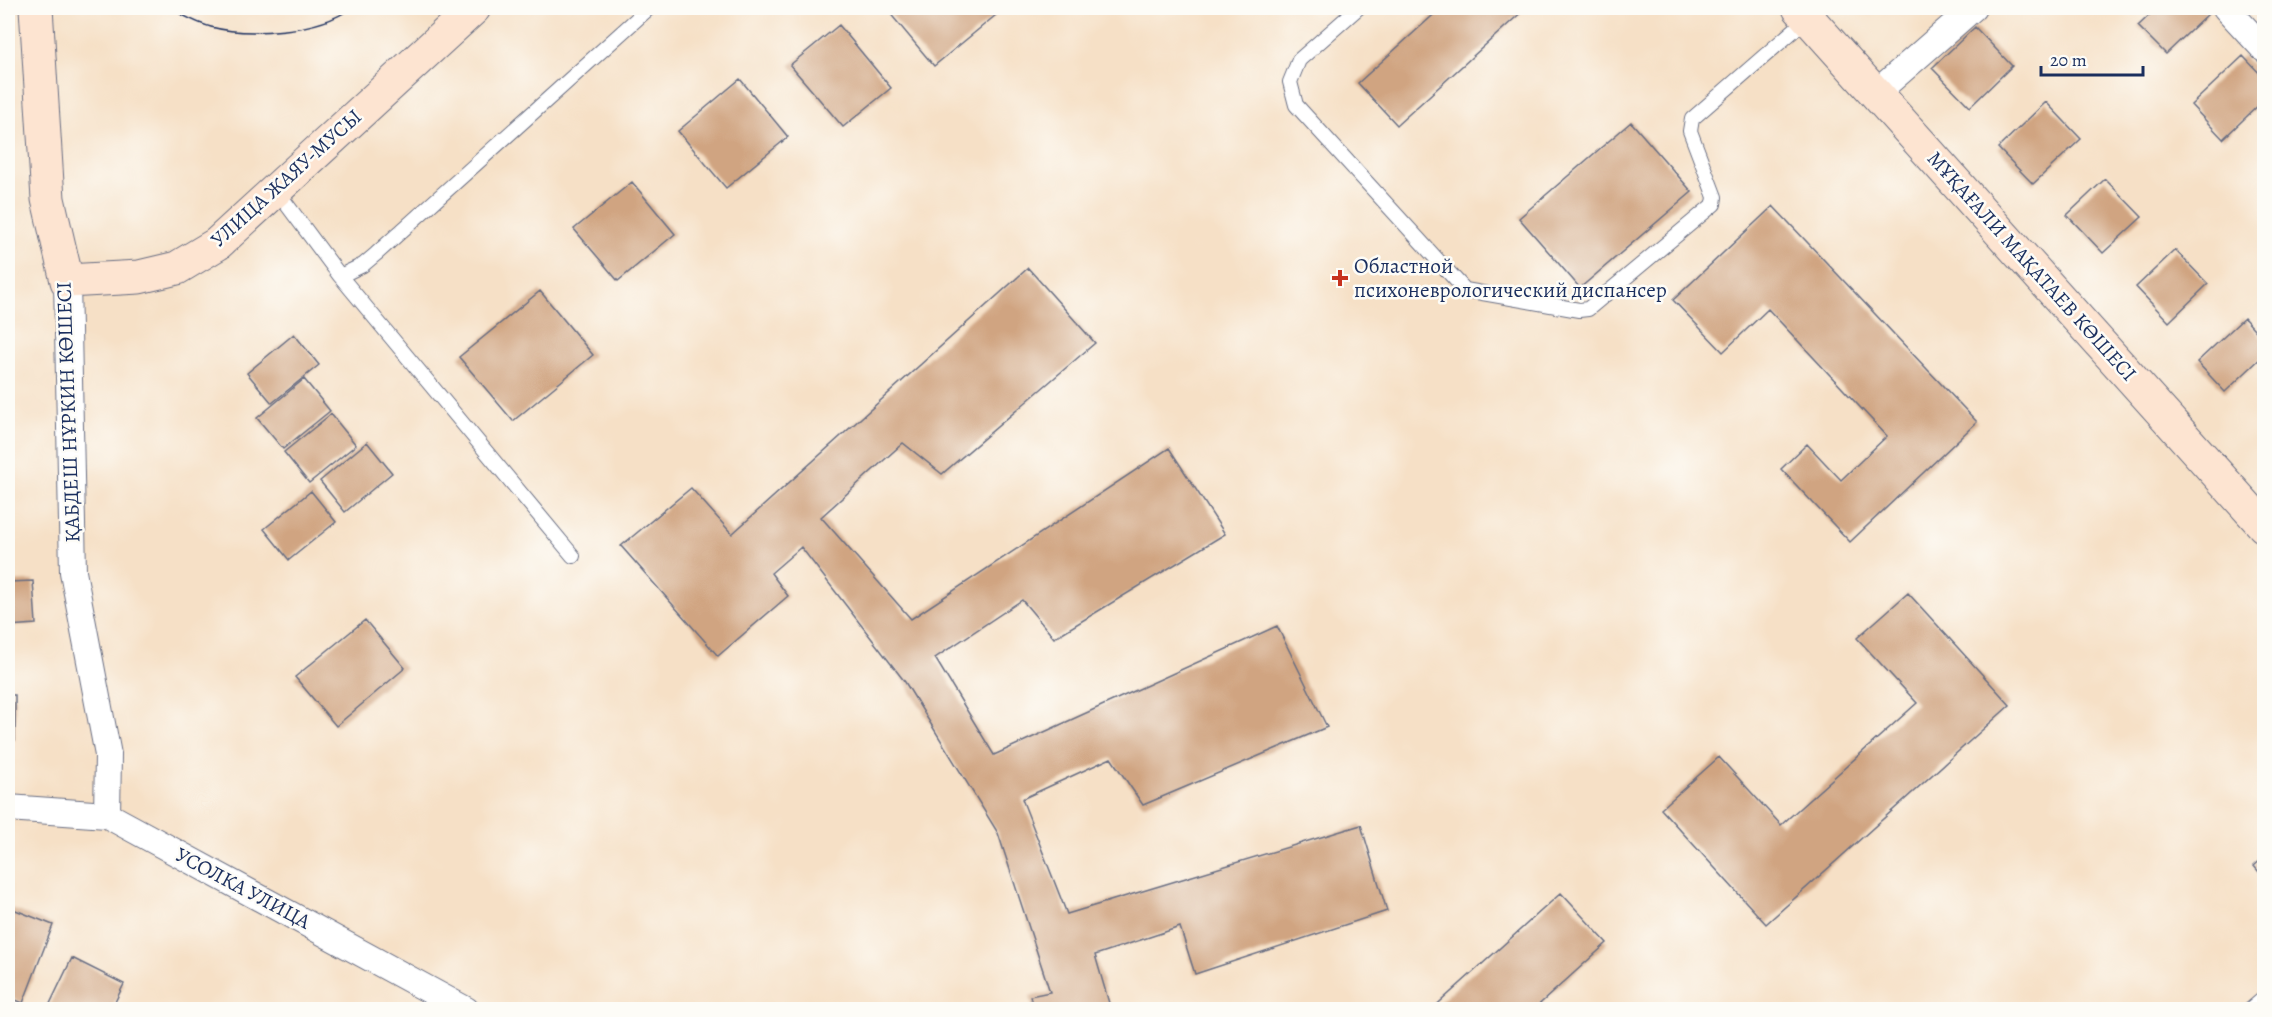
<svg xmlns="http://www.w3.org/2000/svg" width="2272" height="1017" font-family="Alegreya,serif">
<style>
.building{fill:#d0a481}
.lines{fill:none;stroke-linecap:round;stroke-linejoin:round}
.lane-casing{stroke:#686d82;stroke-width:16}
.street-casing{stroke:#686d82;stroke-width:28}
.secondary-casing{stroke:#686d82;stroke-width:35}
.lane{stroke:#fff;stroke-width:14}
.street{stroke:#fff;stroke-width:26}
.secondary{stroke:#fde4d1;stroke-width:33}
.tram{stroke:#1b2f5e;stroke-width:1.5}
.poi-dot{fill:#c8321e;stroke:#fdfcf7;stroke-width:2}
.labels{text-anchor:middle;stroke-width:5;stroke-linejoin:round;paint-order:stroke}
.street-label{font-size:21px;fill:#1b2f5e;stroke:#fdfcf7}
.poi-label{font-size:21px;fill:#1b2f5e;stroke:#fdfcf7;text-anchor:start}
</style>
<rect width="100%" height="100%" fill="#fdfcf7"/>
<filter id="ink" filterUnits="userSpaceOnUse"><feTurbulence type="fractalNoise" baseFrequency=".0167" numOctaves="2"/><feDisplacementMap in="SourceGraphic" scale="12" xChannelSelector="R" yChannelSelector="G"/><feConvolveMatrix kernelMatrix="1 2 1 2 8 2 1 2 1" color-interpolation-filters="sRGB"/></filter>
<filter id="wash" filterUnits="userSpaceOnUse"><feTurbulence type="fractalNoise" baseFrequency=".008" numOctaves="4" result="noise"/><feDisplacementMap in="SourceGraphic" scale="24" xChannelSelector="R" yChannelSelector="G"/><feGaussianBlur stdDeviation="1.35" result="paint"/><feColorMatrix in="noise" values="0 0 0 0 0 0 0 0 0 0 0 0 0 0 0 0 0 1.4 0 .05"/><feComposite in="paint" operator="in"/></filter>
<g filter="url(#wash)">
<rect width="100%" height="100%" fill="#f6e0c6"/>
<g id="blocks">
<path class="building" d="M892,8H990L996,15L934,66L888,11Z
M1441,8H1526L1397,125L1358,83Z
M2157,8H2202L2208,14L2166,54L2138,26Z
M839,25L891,88L843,127L790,65Z
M1975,27L2012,66L1970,107L1932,68Z
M2243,56L2264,78V100L2223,139L2191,105Z
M740,79L788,137L726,188L678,131Z
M2046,102L2081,139L2033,184L1998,148Z
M1631,122L1692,192L1580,288L1519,218Z
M2105,179L2142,217L2103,253L2067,215Z
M632,182L675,234L618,281L574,229Z
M1773,206L1977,422L1850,542L1781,469L1807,444L1841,480L1887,436L1768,309L1723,352L1673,300Z
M2175,250L2208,284L2169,322L2136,287Z
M1028,268L1095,343L942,474L903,443L821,517L911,619L1169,448L1225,534L1054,638L1022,600L935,658L994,755L1277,626L1327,727L1143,805L1111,758L1022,799L1067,914L1361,825L1387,911L1195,974L1180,927L1095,955L1111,1010H1033L1030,996L1050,992L998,833L905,682L801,547L771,573L788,596L718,656L621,546L691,488L732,534Z
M540,291L593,355L513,421L459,357Z
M2244,318L2264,340V355L2225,392L2197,362Z
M294,334L319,365L272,403L247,373Z
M304,379L330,411L283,449L257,418Z
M331,414L356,445L309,483L284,452Z
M367,442L392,473L345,512L320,481Z
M311,491L336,522L289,560L264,529Z
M33,581L36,624L8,626V582Z
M1908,593L2010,705L1766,924L1661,809L1719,757L1781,825L1917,703L1857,638Z
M365,620L405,668L336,726L295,677Z
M8,695H15V740H8Z
M2264,857V878L2254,866Z
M1561,893L1607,943L1533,1010H1431Z
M8,907L53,925L23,1003L8,997Z
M72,958L124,984L111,1010H47Z"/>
</g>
</g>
<g filter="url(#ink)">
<use href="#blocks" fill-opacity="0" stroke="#686d82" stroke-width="1.5"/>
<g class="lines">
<defs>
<path id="lane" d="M1358,8L1299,60L1290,82L1296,105L1465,290L1579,310L1588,309L1714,204L1715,197L1690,131L1692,119L1808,18
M276,190L340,276L573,556
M340,276L363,265L376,254L649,8
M2250,1010L2264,998"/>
<path id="street" d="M2226,8L2264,49
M1877,92L1973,8
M67,281L73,572L108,755L107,815
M8,808L107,815L466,1010"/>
<path id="secondary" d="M36,8L48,199L67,281L139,277L177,268L217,244L474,8
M1799,8L2264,526"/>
</defs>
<use href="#lane" class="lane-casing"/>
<use href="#street" class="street-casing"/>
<use href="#secondary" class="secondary-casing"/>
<use href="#lane" class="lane"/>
<use href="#street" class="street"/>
<use href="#secondary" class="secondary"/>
<path class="tram" d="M169,8C182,15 196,23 211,27C248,37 320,32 351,8
M233,8H279"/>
</g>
</g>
<path class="poi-dot" d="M1337 269h6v6h6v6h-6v6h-6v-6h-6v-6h6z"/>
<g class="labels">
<g class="street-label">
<text transform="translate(286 178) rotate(-42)" y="7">УЛИЦА ЖАЯУ-МУСЫ</text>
<text transform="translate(2032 266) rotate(48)" y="7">МҰҚАҒАЛИ МАҚАТАЕВ КӨШЕСІ</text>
<text transform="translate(68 412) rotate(-92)" y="7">ҚАБДЕШ НҰРКИН КӨШЕСІ</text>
<text transform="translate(243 888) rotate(28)" y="7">УСОЛКА УЛИЦА</text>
</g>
<g class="poi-label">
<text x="1354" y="273">Областной<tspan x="1354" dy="24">психоневрологический диспансер</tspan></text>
</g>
</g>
<rect width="2272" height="1017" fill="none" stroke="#fdfcf7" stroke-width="30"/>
<path d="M2041 66v9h102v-9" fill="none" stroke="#1b2f5e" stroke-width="3"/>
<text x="2050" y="66" font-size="18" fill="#1b2f5e" stroke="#fdfcf7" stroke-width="4.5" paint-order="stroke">20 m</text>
</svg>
